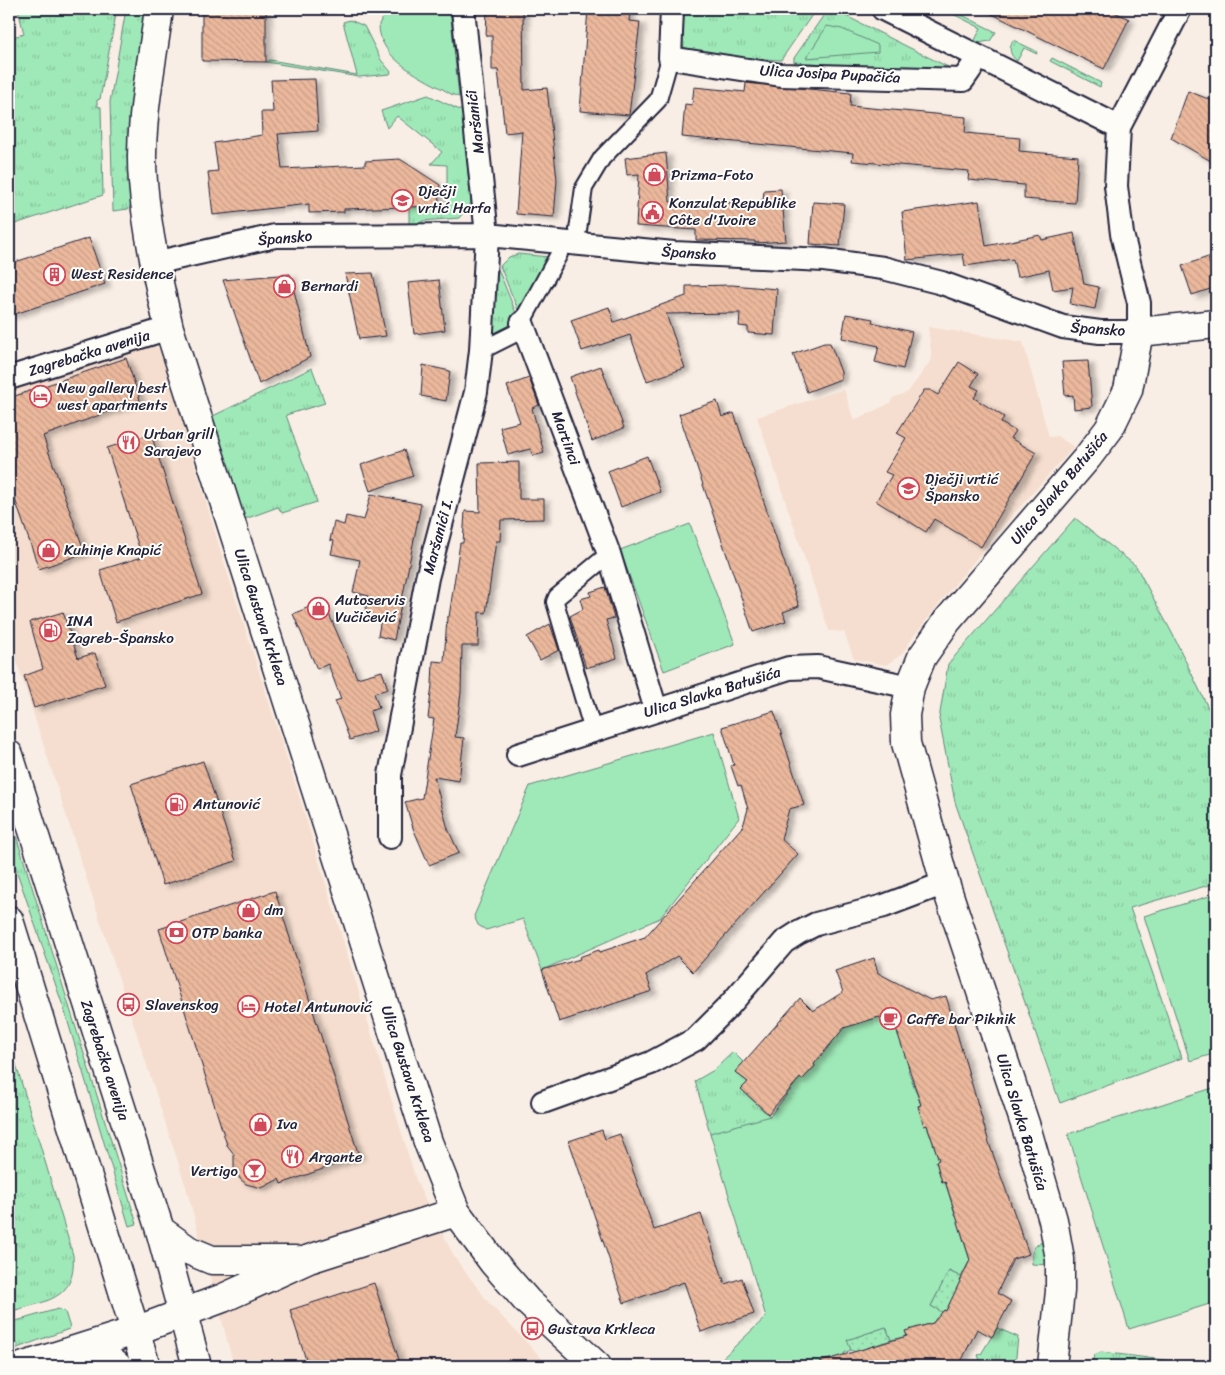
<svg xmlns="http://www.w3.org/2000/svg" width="1225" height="1375" font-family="Sriracha,sans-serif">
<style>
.built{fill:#f5decf}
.grass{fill:url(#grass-tufts);stroke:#60867a}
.park{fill:#9fe9b8;stroke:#60867a}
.garden{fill:url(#garden-dots);stroke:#60867a}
.building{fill:url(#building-back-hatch);stroke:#22223b;filter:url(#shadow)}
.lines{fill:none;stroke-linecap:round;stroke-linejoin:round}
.pedestrian-casing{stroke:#22223b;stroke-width:20}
.minor-casing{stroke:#22223b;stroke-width:26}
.tertiary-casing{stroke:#22223b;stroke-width:31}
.secondary-casing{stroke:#22223b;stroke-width:31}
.pedestrian{stroke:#fdfcf7;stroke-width:16}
.minor{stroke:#fdfcf7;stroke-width:22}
.tertiary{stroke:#fdfcf7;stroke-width:28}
.secondary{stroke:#fdfcf7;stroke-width:28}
.labels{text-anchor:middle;stroke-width:4;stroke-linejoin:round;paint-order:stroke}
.street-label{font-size:15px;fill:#22223b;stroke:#fdfcf7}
.poi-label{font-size:15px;fill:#22223b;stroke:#fdfcf7;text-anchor:start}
</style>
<defs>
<pattern id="grass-tufts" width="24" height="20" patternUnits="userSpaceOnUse" patternTransform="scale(1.25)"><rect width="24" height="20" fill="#9fe9b8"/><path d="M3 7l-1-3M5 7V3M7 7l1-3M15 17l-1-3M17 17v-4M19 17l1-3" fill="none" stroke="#89c89f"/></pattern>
<pattern id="garden-dots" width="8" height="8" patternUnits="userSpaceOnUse" patternTransform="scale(1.25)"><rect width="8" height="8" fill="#9fe9b8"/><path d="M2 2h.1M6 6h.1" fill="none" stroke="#89c89f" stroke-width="1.8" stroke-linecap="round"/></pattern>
<pattern id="building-back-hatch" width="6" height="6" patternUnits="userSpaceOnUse" patternTransform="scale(1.25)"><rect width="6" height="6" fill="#ebb89c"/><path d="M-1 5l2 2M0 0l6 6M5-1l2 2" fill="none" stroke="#c99e87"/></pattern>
<filter id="shadow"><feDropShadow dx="5.5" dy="3" stdDeviation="2.5" flood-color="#0004"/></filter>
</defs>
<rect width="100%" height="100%" fill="#f9eee5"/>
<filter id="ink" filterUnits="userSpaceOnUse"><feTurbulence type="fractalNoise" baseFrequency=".02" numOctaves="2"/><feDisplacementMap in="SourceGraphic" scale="10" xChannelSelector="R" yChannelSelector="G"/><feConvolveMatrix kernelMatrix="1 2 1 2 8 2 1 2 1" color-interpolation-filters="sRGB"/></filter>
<g filter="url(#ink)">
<path class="built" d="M928,327L1023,342L1049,437L1057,436L1074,447L1009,519L943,599L913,637L902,654L886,665L854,659L844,632L829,631L757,417L844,389L854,421L890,403L893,398L908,392L932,359Z
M153,343L162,353L223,559L300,799L417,1183L455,1258L489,1303L549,1366H234L186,1187L9,638V585L14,570L9,555V387Z"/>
<path class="grass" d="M18,9H117L100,99L97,100V106L101,107L103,195L9,226V38L24,34Z
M126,9H148L133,203L128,209L113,211L110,102Z
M674,9H816L781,60L697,55L679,44Z
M828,9H832L958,72L794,62V58Z
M943,9H950L996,32L990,41L978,43L974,42L981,28Z
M350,20L364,26L381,60L391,72L390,74L359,77L266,62L270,60L357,75L343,22Z
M1013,40L1036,51L1037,54L1024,48L1017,61C1010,55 1008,49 1013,40Z
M1052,58L1101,83L1100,87L1050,61Z
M428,95L462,111L471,203L459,218L422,221V227L409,226V207L447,205V165L431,164L442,152L397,116L387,128L381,111Z
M518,254L549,257L518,310L500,266L509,257Z
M498,269L516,313L507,329L492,339Z
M312,368L325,403L286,415L317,502L282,513L278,507L245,519L213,416Z
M1075,518L1136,566L1172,633L1213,718L1216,730V883L1130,908L1182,1058L1060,1103L955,802L939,719L948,664Z
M9,813L137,1224L129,1226L65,1012L9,849Z
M839,1035L843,1096L713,1143L695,1081L714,1070L733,1052L743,1062L735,1072L748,1082L741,1089L770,1116L800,1078L802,1080L815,1066L814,1064Z
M9,1041L73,1255C77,1301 44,1301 9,1312Z
M1046,1241L1048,1265L1032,1264C1031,1251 1033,1244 1046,1241Z
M58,1309L65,1312L70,1328L69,1329L9,1351V1323Z
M997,1328L1018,1337L1015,1366H982L978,1355L981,1354Z
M1101,1352L1212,1366H1124L1102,1363L1101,1366H1091L1094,1355Z"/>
<path class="park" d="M396,9H450L459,97L451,94C425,78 378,61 379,24L386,13Z
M827,26L842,29L878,45V52L806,58Z
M690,524L735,644L664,671L620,550Z
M714,732L739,818L660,918L542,970L523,919L486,930L478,925L474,916L530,786Z
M1216,894V1053L1190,1061L1144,916Z
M879,1017L895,1026L911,1068L908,1070L921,1105L918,1106L924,1125H927L939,1160L936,1162L942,1181H945L956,1217L959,1216L964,1234L962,1235L970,1260L961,1277L949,1271L931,1306L942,1312L939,1319L936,1318L933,1323L906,1331L907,1336L891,1340L886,1327L848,1340L851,1350L844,1353L848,1366H714L766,1317L710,1133L770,1116L800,1078L802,1080L815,1066L814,1064L845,1025H853Z
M1216,1087V1302L1129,1329L1068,1134Z"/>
<path class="garden" d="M949,1271L963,1278L946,1311L944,1310L942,1312L931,1306Z
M886,1327L891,1340L855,1352L851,1350L847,1340Z"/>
<path class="building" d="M202,9H266V62L202,61Z
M487,9H523L524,90L547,88L557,180L554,217L516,214L522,131L505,133L498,70H492V36H486Z
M588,9H630L629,21L640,22L629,115L580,111Z
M982,9H1108L1129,19L1104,69Z
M315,79L318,131L278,134L282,169L365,165V161L400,159L440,185L438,206L344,209V212L309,213V204L213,215L208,172L218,171L214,143L262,135L261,112H273L271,80Z
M746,83L851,93L850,106L966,117L965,133L1020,138L1019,151L1078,156L1075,203L1024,199V185L968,180L969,171L852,161L853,153L682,137L685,104L692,105L694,87L745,92Z
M1188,91L1216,102V164L1171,138Z
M666,153L670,202L758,203V201L763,200L764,190L781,189L786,241L755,243V241L696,240V230L636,226L639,174L627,175L625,158Z
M979,201L986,246L1040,235L1042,240L1074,233L1084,284L1099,287L1095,309L1070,304L1073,287L1053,290L1049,270L1017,277L1013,259L965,266L963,254L907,260L902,212Z
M813,202L844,204L840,246L810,244Z
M89,238L105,284L9,316V264Z
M1208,257L1216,287L1192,295L1182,266Z
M373,273L386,336L359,339L345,274Z
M290,274L310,357L259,384L223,280Z
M439,280L445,330L414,334L408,283Z
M732,285L777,289L774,335L748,333V327L739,326L740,313L666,314L685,368L647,381L630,335L582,351L571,320L609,307L614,322L686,296V286Z
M846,314L873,319L872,322L912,332L903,369L875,362L879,346L842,338Z
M824,343H830L841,372V379L807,392L793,354Z
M126,358L140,400L43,436L85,553L39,569L9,482V398Z
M1088,361L1092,407L1074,409L1073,395L1065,396L1062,362Z
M959,362L978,374L971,386L979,390L974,398L1004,417L1001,423L1015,431L1010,438L1036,453L981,547L934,519L926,532L876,501L892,475L885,472L906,438L897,433L924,390H930L938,395Z
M423,365L450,371L446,401L421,396Z
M601,366L624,428L592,441L570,377Z
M529,378L539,405L532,408L544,453L533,456L530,449L508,455L500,427L520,422L507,386Z
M717,401L722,417L734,413L799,606L783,612L786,621L753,632L679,414Z
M151,434L202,594L116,622L100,570L142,557L107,448Z
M404,450L413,476L370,491L361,465Z
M647,456L660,492L621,507L608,471Z
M519,462V499H544V519L501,520L500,541H496L486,613L479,612L478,646H462L461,693L455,737L464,738L459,781L434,777L448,829L459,853L429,865L413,828L405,802L422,798L434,719L428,718L432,685L433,661L444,662L447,617H449L460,543H463L465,511L480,512L479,463Z
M371,494L421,504L394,640L378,636L381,618L364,615L369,596L353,592L360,560L331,554L334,541L330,540L334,522L344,525L346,516L364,520Z
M605,587L614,618L606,620L617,658L586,668L570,616L583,609L580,599L591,596L590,592Z
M323,601L357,678L382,671L388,689L374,693L379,708L370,711L376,731L350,740L335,701L341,699L328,664L317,669L293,614Z
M63,612L78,658L95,653L105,685L34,708L24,676L43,669L30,622Z
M550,624L559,650L540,660L527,637Z
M774,711L804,805L789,809L781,839L798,854L693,972L677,956L646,975L652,991L559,1022L542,970L580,959L579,957L599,950L600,952L645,937L743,826L748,809L741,785L738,786L731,766L734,765L722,727Z
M203,761L236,861L163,885L131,784Z
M275,891L359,1156L281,1184L279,1179L262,1188L246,1184L240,1179L234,1168V1154L227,1145L159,929Z
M874,958L878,973L905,987L930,1000L946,996L990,1146L1029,1254L1013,1259L997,1293L1011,1301L992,1337L977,1329L959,1366H821L820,1362L907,1336L905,1331L933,1323L944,1310L946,1311L970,1260L945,1181L942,1182L936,1161L939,1160L927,1125L924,1126L918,1106L921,1105L895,1025L879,1017L844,1028L814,1064L815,1066L802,1080L800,1078L768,1114L741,1089L748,1082L735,1072L800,998L813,1011L843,992L835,971Z
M602,1130L605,1139L620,1134L654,1230L701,1214L725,1284L742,1278L754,1314L701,1332L684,1282L624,1303L569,1141Z
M374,1283L401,1366H308L290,1310Z"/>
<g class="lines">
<defs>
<path id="pedestrian" d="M578,230L584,188L602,158L658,100L670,58
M490,346L516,333L559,254
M593,731L555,602L557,597L609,554"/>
<path id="minor" d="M672,9L670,58L781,75L963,80L979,57
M883,9L1119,127
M154,263L275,236L487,235L674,253L824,260L883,268L942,283L1063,327L1100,332H1139V303L1122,234L1116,186L1119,127L1180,9
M522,323L609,554L656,710
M9,378L169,328
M518,755L789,668L818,667L910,687
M390,837V775L427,578L476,392L481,350L487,235L463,9
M543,1102L651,1063L696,1039L728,1007L784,942L798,933L816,924L884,906L945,883"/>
<path id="tertiary" d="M159,9C152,65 138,125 143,182C147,232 158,280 169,328L428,1142L456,1212L493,1262L527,1301L597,1366
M160,1230L188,1250L212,1260H295
M92,1347L117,1366
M24,1366L135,1331L223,1298L309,1259L456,1212
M1052,1366L1060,1291V1259L1053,1220L1027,1130L945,883L906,743L905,715L910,687L922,657L947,621L1087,458L1109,429L1128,390L1139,332L1216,324"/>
<path id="secondary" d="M9,755L160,1230L197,1366
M9,920L146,1366"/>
</defs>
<use href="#pedestrian" class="pedestrian-casing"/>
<use href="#minor" class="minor-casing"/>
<use href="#tertiary" class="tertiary-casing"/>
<use href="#secondary" class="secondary-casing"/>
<use href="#pedestrian" class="pedestrian"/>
<use href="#minor" class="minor"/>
<use href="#tertiary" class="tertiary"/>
<use href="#secondary" class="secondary"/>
</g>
</g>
<defs>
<symbol id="shop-ring" viewBox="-11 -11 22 22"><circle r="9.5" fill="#fdfcf7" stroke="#d1495b" stroke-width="1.5"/><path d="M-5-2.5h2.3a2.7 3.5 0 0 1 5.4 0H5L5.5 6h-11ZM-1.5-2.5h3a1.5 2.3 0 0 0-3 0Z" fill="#d1495b"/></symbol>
<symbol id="school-ring" viewBox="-11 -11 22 22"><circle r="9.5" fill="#fdfcf7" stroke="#d1495b" stroke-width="1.5"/><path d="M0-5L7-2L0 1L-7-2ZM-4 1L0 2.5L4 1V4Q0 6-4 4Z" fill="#d1495b"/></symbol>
<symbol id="civic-ring" viewBox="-11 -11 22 22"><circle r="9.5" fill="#fdfcf7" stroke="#d1495b" stroke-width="1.5"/><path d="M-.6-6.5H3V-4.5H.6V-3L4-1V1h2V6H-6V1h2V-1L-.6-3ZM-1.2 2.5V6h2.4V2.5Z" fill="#d1495b"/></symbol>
<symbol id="building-ring" viewBox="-11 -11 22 22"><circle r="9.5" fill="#fdfcf7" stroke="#d1495b" stroke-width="1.5"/><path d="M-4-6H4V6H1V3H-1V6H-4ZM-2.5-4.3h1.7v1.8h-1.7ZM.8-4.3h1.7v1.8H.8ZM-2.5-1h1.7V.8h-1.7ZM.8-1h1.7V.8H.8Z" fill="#d1495b"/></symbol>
<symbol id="hotel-ring" viewBox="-11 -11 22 22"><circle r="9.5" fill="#fdfcf7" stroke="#d1495b" stroke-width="1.5"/><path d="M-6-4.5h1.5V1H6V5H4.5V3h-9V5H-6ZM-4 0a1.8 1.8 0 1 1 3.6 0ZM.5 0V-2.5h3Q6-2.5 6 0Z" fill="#d1495b"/></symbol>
<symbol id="restaurant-ring" viewBox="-11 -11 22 22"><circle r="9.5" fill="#fdfcf7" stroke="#d1495b" stroke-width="1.5"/><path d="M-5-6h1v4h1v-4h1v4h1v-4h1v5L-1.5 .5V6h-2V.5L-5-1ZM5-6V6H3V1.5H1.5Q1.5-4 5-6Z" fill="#d1495b"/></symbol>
<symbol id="fuel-ring" viewBox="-11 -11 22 22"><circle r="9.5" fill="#fdfcf7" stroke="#d1495b" stroke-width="1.5"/><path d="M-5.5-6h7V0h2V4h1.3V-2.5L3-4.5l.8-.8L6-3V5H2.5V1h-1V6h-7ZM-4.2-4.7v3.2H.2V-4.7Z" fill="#d1495b"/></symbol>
<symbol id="bank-ring" viewBox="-11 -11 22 22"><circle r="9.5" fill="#fdfcf7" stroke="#d1495b" stroke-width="1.5"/><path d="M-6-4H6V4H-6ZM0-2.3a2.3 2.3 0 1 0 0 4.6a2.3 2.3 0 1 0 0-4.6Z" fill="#d1495b"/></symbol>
<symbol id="bus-ring" viewBox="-11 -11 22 22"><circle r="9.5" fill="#fdfcf7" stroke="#d1495b" stroke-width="1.5"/><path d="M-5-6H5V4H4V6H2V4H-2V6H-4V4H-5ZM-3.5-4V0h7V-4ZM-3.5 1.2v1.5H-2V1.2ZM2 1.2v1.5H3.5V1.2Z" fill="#d1495b"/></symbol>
<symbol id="cafe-ring" viewBox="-11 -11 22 22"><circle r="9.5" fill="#fdfcf7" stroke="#d1495b" stroke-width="1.5"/><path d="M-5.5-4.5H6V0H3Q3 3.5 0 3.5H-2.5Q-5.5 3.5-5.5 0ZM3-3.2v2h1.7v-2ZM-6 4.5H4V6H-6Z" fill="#d1495b"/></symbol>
<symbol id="bar-ring" viewBox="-11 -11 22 22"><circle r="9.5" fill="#fdfcf7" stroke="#d1495b" stroke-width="1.5"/><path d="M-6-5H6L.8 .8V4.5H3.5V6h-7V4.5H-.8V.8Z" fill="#d1495b"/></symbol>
</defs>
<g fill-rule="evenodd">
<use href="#shop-ring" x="642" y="162" width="25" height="25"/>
<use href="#school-ring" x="390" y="188" width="25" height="25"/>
<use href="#civic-ring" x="640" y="200" width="25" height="25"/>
<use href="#building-ring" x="42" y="262" width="25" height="25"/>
<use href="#shop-ring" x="272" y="274" width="25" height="25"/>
<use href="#hotel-ring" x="28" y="384" width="25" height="25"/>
<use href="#restaurant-ring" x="116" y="430" width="25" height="25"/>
<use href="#school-ring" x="896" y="476" width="25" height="25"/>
<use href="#shop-ring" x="36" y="538" width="25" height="25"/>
<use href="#shop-ring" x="306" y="596" width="25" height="25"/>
<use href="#fuel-ring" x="38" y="618" width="25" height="25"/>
<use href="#fuel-ring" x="164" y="792" width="25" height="25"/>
<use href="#shop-ring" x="236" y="898" width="25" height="25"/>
<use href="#bank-ring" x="164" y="920" width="25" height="25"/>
<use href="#bus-ring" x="116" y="992" width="25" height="25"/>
<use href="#hotel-ring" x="236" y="994" width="25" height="25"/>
<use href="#cafe-ring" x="878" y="1006" width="25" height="25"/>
<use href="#shop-ring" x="248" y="1112" width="25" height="25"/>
<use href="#restaurant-ring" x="280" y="1144" width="25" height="25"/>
<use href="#bar-ring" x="242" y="1158" width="25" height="25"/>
<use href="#bus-ring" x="520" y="1316" width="25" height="25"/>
</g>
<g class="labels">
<g class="street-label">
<text transform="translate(830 74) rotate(3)" y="5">Ulica Josipa Pupačića</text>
<text transform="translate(475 122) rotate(-97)" y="5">Maršanići</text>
<text transform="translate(285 238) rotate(-5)" y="5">Špansko</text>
<text transform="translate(689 253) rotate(4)" y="5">Špansko</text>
<text transform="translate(1098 329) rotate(4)" y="5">Špansko</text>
<text transform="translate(89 353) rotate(-17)" y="5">Zagrebačka avenija</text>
<text transform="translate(566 438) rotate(70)" y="5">Martinci</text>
<text transform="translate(1059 488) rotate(-50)" y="5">Ulica Slavka Batušića</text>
<text transform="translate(438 536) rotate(-75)" y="5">Maršanići I.</text>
<text transform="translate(261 617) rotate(72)" y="5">Ulica Gustava Krkleca</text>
<text transform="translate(712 692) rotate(-17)" y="5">Ulica Slavka Batušića</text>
<text transform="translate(105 1060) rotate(72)" y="5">Zagrebačka avenija</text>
<text transform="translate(408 1074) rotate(72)" y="5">Ulica Gustava Krkleca</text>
<text transform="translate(1022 1122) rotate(73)" y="5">Ulica Slavka Batušića</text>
</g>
<g class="poi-label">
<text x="671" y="180">Prizma-Foto</text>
<text x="418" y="196">Dječji<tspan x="418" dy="17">vrtić Harfa</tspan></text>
<text x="669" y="208">Konzulat Republike<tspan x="669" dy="17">Côte d'Ivoire</tspan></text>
<text x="71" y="279">West Residence</text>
<text x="301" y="291">Bernardi</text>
<text x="57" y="393">New gallery best<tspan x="57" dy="17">west apartments</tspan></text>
<text x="144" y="439">Urban grill<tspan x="144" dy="17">Sarajevo</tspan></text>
<text x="925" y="484">Dječji vrtić<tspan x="925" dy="17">Špansko</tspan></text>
<text x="64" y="555">Kuhinje Knapić</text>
<text x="335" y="605">Autoservis<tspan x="335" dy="17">Vučičević</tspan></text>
<text x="67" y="626">INA<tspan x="67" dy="17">Zagreb-Špansko</tspan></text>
<text x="193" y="809">Antunović</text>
<text x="264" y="915">dm</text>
<text x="192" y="938">OTP banka</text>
<text x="145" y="1010">Slavenskog</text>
<text x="264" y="1012">Hotel Antunović</text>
<text x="907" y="1024">Caffe bar Piknik</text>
<text x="277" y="1129">Iva</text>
<text x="309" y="1162">Argante</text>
<text x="238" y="1176" text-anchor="end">Vertigo</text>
<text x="548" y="1334">Gustava Krkleca</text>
</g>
</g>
<rect width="1225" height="1375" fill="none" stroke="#fdfcf7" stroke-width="30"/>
<rect x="15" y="15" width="1195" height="1345" fill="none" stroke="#22223b" stroke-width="2" filter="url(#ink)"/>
</svg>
